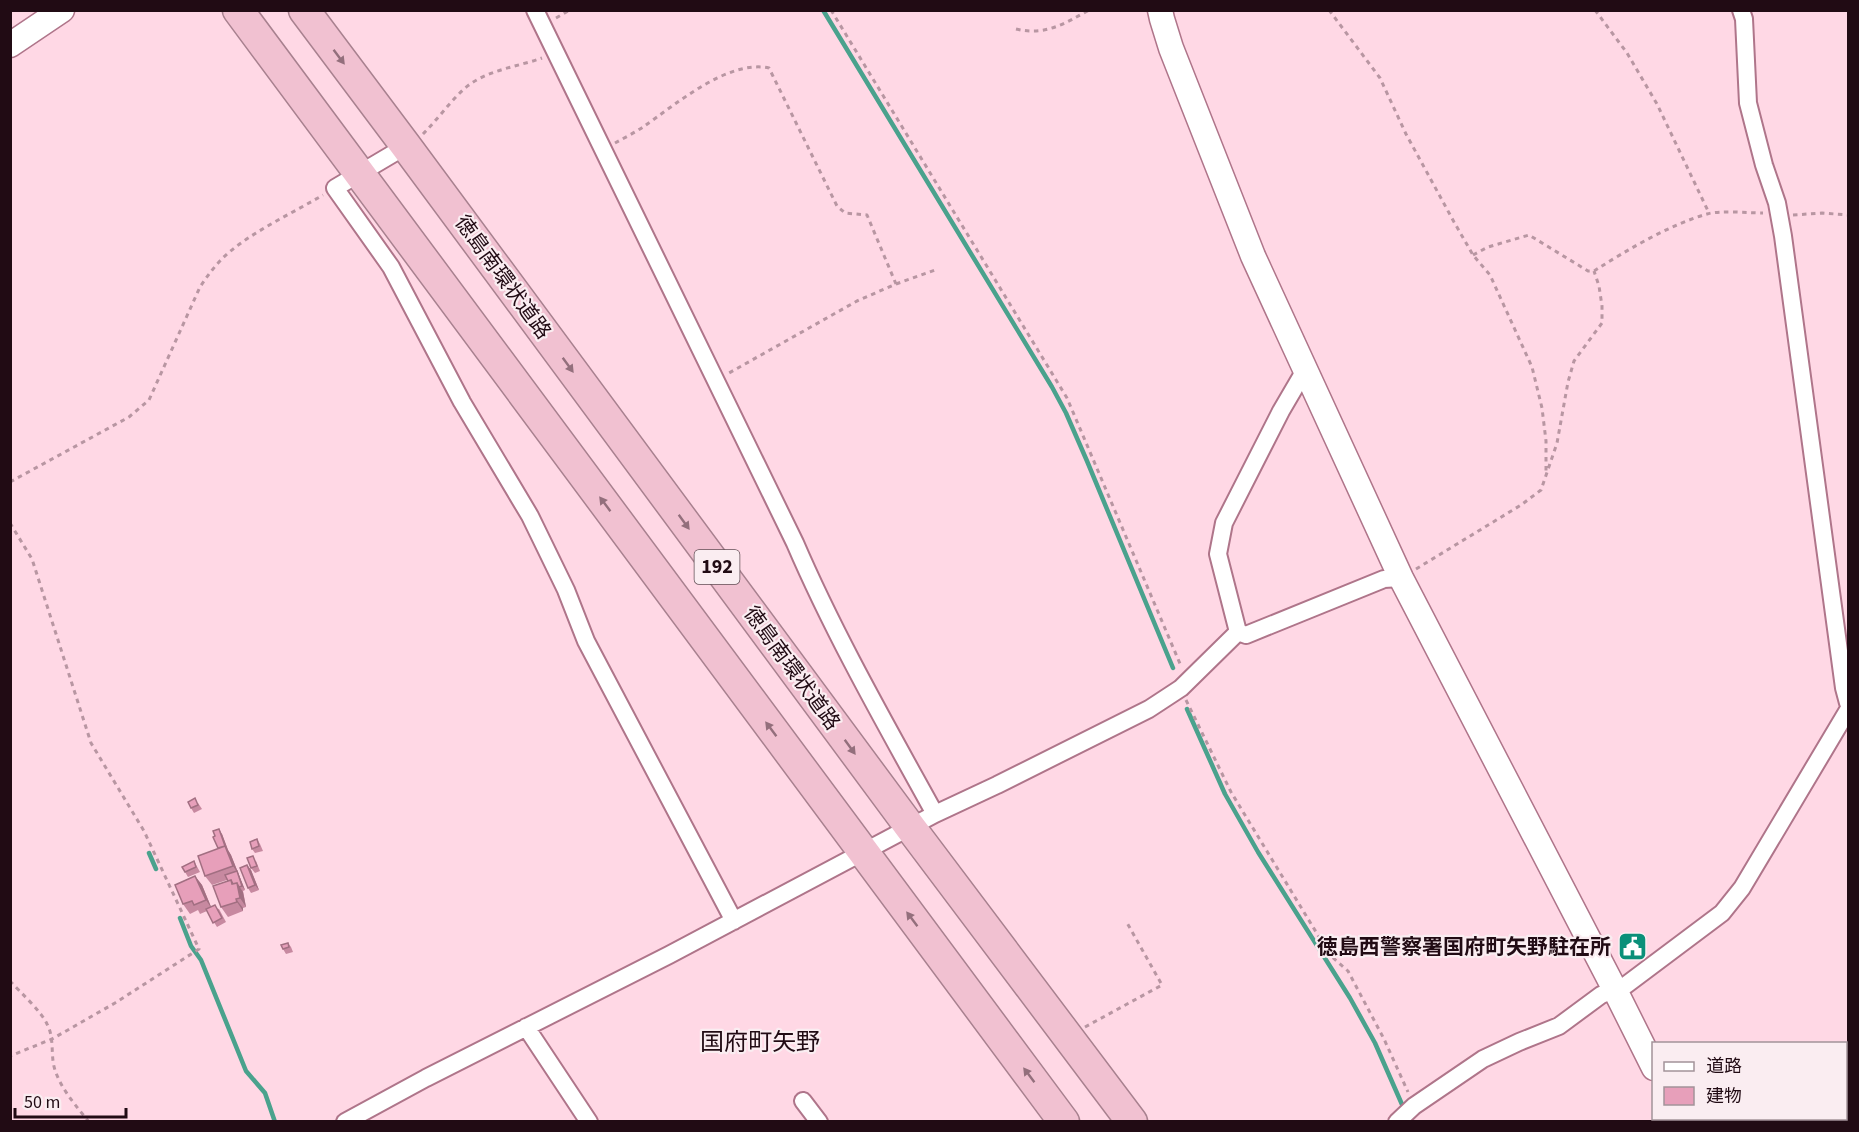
<svg xmlns="http://www.w3.org/2000/svg" width="1859" height="1132" font-family="'Source Sans 3','Noto Sans JP',sans-serif">
  <rect width="100%" height="100%" fill="#ffd8e5"/>
  <g fill="none" stroke-linecap="round" stroke-linejoin="round">
    <path stroke="#4aa28d" stroke-width="4.5" d="M823,10L1052,387L1066,413L1087,461L1173,668
      M1187,709L1225,794L1258,852L1350,998L1375,1043L1404,1109
      M149,853L156,869
      M180,918L191,946L201,960L246,1071L265,1093L275,1122"/>
    <defs>
      <path id="street" d="M535,10L795,543C835,636 886,725 935,814
        M1741,10L1744,19L1748,103L1764,165L1777,203L1783,236L1844,688L1848,703
        M406,146L335,188L391,267L462,402L530,516L566,590L586,641L734,921
        M1238,632L1246,635L1384,579L1401,578
        M526,1027L589,1122
        M803,1101L819,1122
        M345,1122L426,1078L669,955L935,814L997,785L1149,709L1181,688L1238,632L1218,554L1224,523L1281,411L1305,370
        M1397,1122L1414,1106L1483,1059L1519,1042L1559,1026L1601,995L1626,985L1722,913L1742,888L1848,710"/>
      <path id="secondary" d="M1160,10L1162,19L1171,48L1253,256L1401,578L1615,990L1654,1068
        M10,45L62,10
        M1679,1118L1680,1122"/>
      <path id="highway" d="M238,10L1064,1122
        M304,10L406,146L910,827L1132,1122"/>
    </defs>
    <use href="#street" stroke="#af758a" stroke-width="20"/>
    <use href="#secondary" stroke="#af758a" stroke-width="27"/>
    <use href="#highway" stroke="#a8818f" stroke-width="33"/>
    <path stroke="#b896a2" stroke-width="3" stroke-dasharray="4.5 4.5" stroke-linecap="butt" d="M831,10L1067,398L1181,666
      M1329,10L1380,78L1406,134L1454,222L1473,255L1490,275L1532,367L1542,408L1546,441V475
      M1595,10L1627,53L1657,104L1709,213
      M556,18L570,10
      M1016,29C1045,36 1064,24 1089,10
      M423,134C437,120 449,103 464,89C485,70 517,67 542,58
      M615,143C624,138 634,133 643,127C675,105 728,59 769,68L837,206L845,213L867,215L896,284L857,301L729,373
      M1793,215L1822,213L1848,215
      M1473,255L1488,247L1529,235L1588,271H1594C1627,250 1669,225 1707,214C1720,210 1748,213 1763,213
      M896,284L935,270
      M10,482L129,417L149,400L200,287C208,275 216,264 227,254C255,230 291,214 323,195
      M10,523L32,559L91,743L144,831L199,949L115,1003L52,1039L10,1056
      M1416,569L1521,505L1541,490L1557,443L1568,382L1574,361L1602,323V306L1599,286L1594,271
      M1186,700L1231,792L1330,955L1348,971L1384,1039L1408,1092
      M10,981C21,993 41,1011 47,1024C55,1039 50,1055 55,1070C61,1089 77,1107 89,1122
      M1085,1027L1162,985L1126,921"/>
    <use href="#street" stroke="#fff" stroke-width="16"/>
    <use href="#secondary" stroke="#fff" stroke-width="24"/>
    <use href="#highway" stroke="#f1c1d1" stroke-width="30"/>
  </g>
  <path fill="#c789a0" d="M198,803L202,809L194,813L191,808Z
    M222,834L228,850L231,855L245,890L243,891L246,907L243,908V911L228,917L221,907L228,881L227,880L212,885L205,876L218,849Z
    M257,839L260,844L263,851L255,853L252,849Z
    M194,861L200,872L188,877L185,872Z
    M256,861L260,871L255,873L251,868Z
    M247,865L251,870L259,890L251,893L248,888Z
    M195,876L202,885L211,907L219,909L226,922L217,927L207,911L200,914L198,910L190,914L183,904Z
    M288,943L291,947L293,952L286,954L283,949Z"/>
  <path fill="#a26f82" d="M219,829L222,834L228,850L231,855L245,890L242,886L237,872L233,866Z
    M247,865L251,870L259,890L255,885Z
    M195,876L202,885L212,909L206,900Z
    M237,883L243,892L246,907L240,898Z
    M236,899L243,908V911L237,902Z"/>
  <path fill="#e79fba" stroke="#a26f82" stroke-width="1.5" d="M195,798L198,805L191,808L188,802Z
    M219,829L225,846L218,848L213,837L215,836L213,831Z
    M257,839L259,846L252,849L250,842Z
    M225,846L233,866L205,876L198,856Z
    M253,856L257,866L251,868L247,858Z
    M194,861L196,867L185,872L182,867Z
    M247,865L255,885L248,888L240,868Z
    M237,871L242,886L239,887L237,883L233,884L231,880L228,881L225,875Z
    M195,876L206,900L194,905L192,901L183,904L175,885Z
    M231,880L232,884L237,883L240,898L236,899L237,902L221,907L213,886Z
    M215,905L222,918L213,923L206,909Z
    M288,943L289,947L283,949L281,945Z"/>
  <defs><path id="oneway-solid" d="M-6-.8H1V-3.2L6.5 0L1 3.2V.8H-6Z" transform="scale(1.5)"/></defs>
  <g fill="#936f7c">
    <use href="#oneway-solid" transform="translate(339 57) rotate(53)"/>
    <use href="#oneway-solid" transform="translate(568 365) rotate(54)"/>
    <use href="#oneway-solid" transform="translate(605 504) rotate(-127)"/>
    <use href="#oneway-solid" transform="translate(684 522) rotate(54)"/>
    <use href="#oneway-solid" transform="translate(771 729) rotate(-127)"/>
    <use href="#oneway-solid" transform="translate(850 747) rotate(54)"/>
    <use href="#oneway-solid" transform="translate(912 919) rotate(-127)"/>
    <use href="#oneway-solid" transform="translate(1029 1075) rotate(-127)"/>
  </g>
  <defs>
    <symbol id="civic-square" viewBox="-11 -11 22 22"><rect x="-9" y="-9" width="18" height="18" rx="4" fill="#0a9079" stroke="#faedf1"/><path d="M-.6-6.5H3V-4.5H.6V-3L4-1V1h2V6H-6V1h2V-1L-.6-3ZM-1.2 2.5V6h2.4V2.5Z" fill="#fff"/></symbol>
  </defs>
  <g fill-rule="evenodd">
    <use href="#civic-square" x="1616" y="930" width="33" height="33"/>
  </g>
  <g text-anchor="middle" dominant-baseline="central" stroke-width="4.5" stroke-linejoin="round" paint-order="stroke">
    <rect fill="#faedf1" stroke="#624f56" stroke-width="1.5" x="694.5" y="550" width="45" height="34" rx="4.5"/>
    <g font-size="20" font-weight="bold" fill="#210b14">
      <text x="717" y="567">192</text>
    </g>
    <g font-size="21" fill="#210b14" stroke="#faedf1">
      <text transform="translate(503 277) rotate(54)">徳島南環状道路</text>
      <text transform="translate(792 668) rotate(54)">徳島南環状道路</text>
    </g>
    <g font-size="21" font-weight="bold" fill="#210b14" stroke="#faedf1" text-anchor="end">
      <text x="1611" y="947">徳島西警察署国府町矢野駐在所</text>
    </g>
    <g font-size="24" fill="#210b14" stroke="#faedf1">
      <text x="760" y="1042">国府町矢野</text>
    </g>
  </g>
  <rect width="1859" height="1132" fill="none" stroke="#210b14" stroke-width="24"/>
  <rect x="1652" y="1042" width="195" height="78" fill="#faedf1" stroke="#a39399" stroke-width="1.5"/>
  <rect x="1664" y="1062" width="30" height="9" fill="#ffffff" stroke="#a39399" stroke-width="1.5"/>
  <text x="1706" y="1072" font-size="18" fill="#210b14">道路</text>
  <rect x="1664" y="1087" width="30" height="18" fill="#e79fba" stroke="#a39399" stroke-width="1.5"/>
  <text x="1706" y="1102" font-size="18" fill="#210b14">建物</text>
  <path d="M15 1108v9h111v-9" fill="none" stroke="#210b14" stroke-width="3"/>
  <text x="24" y="1108" font-size="18" fill="#210b14" stroke="#faedf1" stroke-width="4.5" paint-order="stroke">50 m</text>
</svg>
